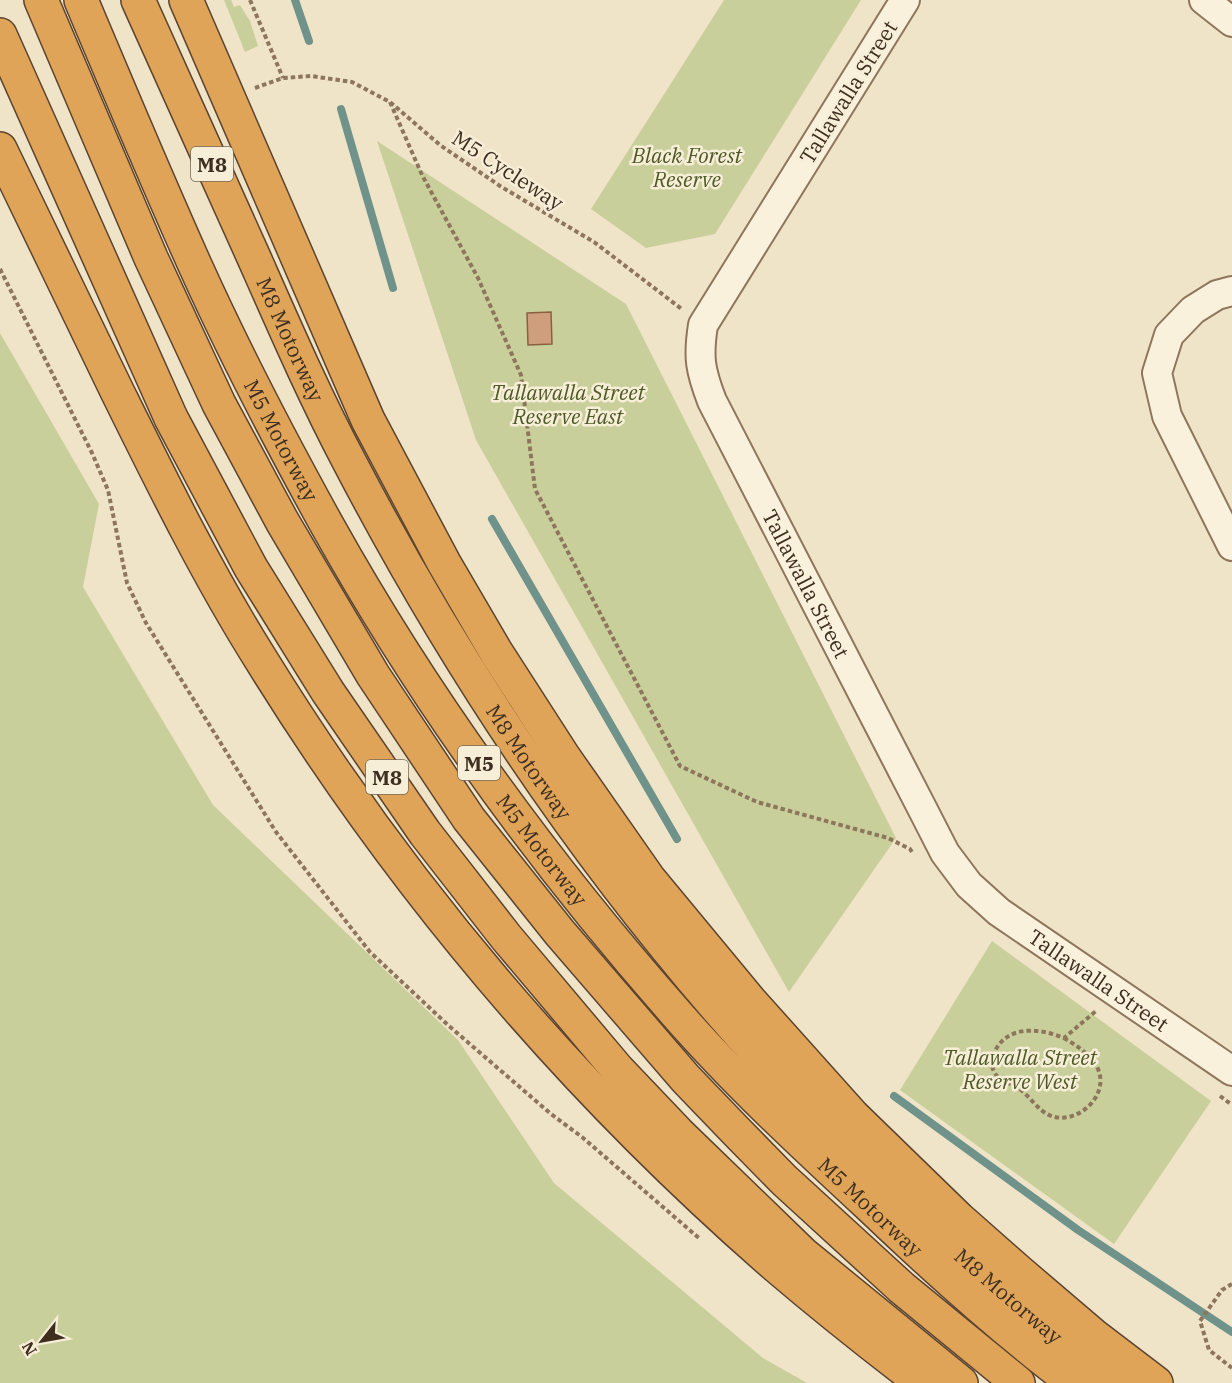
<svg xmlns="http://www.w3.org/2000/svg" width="1232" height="1383" font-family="'IBM Plex Serif',serif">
  <rect width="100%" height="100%" fill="#f0e4c8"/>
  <path fill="#c9cf9b" d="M224,0H231L234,7L240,5L250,21L258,46L245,52Z
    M724,0H861L715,234L646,248L591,209Z
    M377,141L626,304L896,838L789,992L476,440Z
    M0,333L99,504L83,587L213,805L458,1040L554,1183L763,1358L807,1383H0Z
    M992,941L1211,1101L1114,1244L900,1090Z"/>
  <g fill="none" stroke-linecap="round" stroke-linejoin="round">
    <path stroke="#6f938a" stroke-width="8" d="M295,0L309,41
      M341,109L393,288
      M492,519L677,839
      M894,1096L1078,1230L1232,1332"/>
  </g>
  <path fill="#cf9f7d" stroke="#8d5f41" stroke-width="1.5" d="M551,312L552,344L528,345L527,313Z"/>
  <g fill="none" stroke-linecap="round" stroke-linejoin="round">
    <defs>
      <g id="street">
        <path id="s1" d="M905,0L703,325C698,357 700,370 712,401L923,810L945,853L969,885L999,912L1232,1071"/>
        <path d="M1204,0L1232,22"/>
        <path d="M1232,291L1217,295L1193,310L1169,335L1157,373L1167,416L1232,546"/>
      </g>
      <g id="highway">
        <path d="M41,0L151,258L219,404L282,521L373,675L469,819L560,933L686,1079L736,1131L784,1180L902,1288L1018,1383"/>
        <path id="s2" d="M81,0C118,88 155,176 194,263C234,352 280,440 327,525C424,699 543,862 674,1011C735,1081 803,1144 871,1207C936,1269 1002,1329 1074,1383"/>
        <path id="s3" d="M138,0C177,87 216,173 255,260C285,328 315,397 350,463C509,768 716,1042 976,1268C1022,1308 1067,1347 1116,1383"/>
        <path d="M186,0L368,420L444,563L496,652L563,756L649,879L750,1001L853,1116L959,1219L1018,1271L1093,1335L1156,1383"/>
        <path d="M0,35L171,418L251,568L328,692L425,833L506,937L618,1070L678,1133L803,1254L961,1383"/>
        <path d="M0,149C38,229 78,309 116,389C161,480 206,572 260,658C400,885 574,1090 775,1265C823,1306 872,1345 922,1383"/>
      </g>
    </defs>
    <use href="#street" stroke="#8d765c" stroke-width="32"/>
    <use href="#highway" stroke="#5b4430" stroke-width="36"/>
    <path stroke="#8d765c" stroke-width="4" stroke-dasharray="4.5 3" stroke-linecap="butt" d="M250,0L283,78
      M255,88L283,78L311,76L352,82L390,102L440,145L500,186L594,242L683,310
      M390,102L422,175L478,278L521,375L535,489L680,766L757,802L888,838L910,849L912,852
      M0,269L92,453L108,490L127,583L146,623L276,832L370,952L449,1026L551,1114L582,1137L700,1239
      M1064,1038C1077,1046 1092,1055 1098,1069C1110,1097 1075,1127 1049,1115C1038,1110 1030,1097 1021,1090C1006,1079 998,1085 991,1064C998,1025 1035,1026 1064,1038L1096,1011
      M1220,1096L1232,1105
      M1232,1284L1222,1290L1200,1321L1209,1350L1232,1368"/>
    <use href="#street" stroke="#faf1dc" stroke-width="28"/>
    <use href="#highway" stroke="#e0a458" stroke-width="33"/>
  </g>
  <g text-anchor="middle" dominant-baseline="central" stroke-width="5" stroke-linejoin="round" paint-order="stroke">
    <g fill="#f7eed8" stroke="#756857" stroke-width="1.5">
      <rect x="191" y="147" width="42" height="34" rx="4.5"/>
      <rect x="458" y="746" width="42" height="34" rx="4.5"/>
      <rect x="366" y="760" width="42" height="34" rx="4.5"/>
    </g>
    <g font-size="20" font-weight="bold" fill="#3d2e20">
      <text x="212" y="164">M8</text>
      <text x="479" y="763">M5</text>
      <text x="387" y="777">M8</text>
    </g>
    <g font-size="21" fill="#3d2e20" stroke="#f7eed8">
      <text transform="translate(848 92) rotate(-58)">Tallawalla Street</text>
      <text transform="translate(508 170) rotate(33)">M5 Cycleway</text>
      <text stroke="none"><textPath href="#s3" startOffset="372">M8 Motorway</textPath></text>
      <text stroke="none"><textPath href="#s2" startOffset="484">M5 Motorway</textPath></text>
      <text stroke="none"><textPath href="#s1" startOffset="666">Tallawalla Street</textPath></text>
      <text stroke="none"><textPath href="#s3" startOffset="858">M8 Motorway</textPath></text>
      <text stroke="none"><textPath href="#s2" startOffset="970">M5 Motorway</textPath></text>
      <text stroke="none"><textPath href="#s1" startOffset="1170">Tallawalla Street</textPath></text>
      <text stroke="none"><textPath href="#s2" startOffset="1456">M5 Motorway</textPath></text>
      <text stroke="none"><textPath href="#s3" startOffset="1578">M8 Motorway</textPath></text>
    </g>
    <g font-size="21" font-style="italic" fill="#4d5a26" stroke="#f7eed8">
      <text x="687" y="155">Black Forest<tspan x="687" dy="24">Reserve</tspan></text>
      <text x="568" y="392">Tallawalla Street<tspan x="568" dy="24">Reserve East</tspan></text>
      <text x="1020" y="1057">Tallawalla Street<tspan x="1020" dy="24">Reserve West</tspan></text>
    </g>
  </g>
  <g transform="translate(42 1341) rotate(239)" stroke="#f7eed8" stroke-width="4.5" paint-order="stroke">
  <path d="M0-4.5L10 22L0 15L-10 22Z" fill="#3d2e20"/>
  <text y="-9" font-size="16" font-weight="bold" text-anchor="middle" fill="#3d2e20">N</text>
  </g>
</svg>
